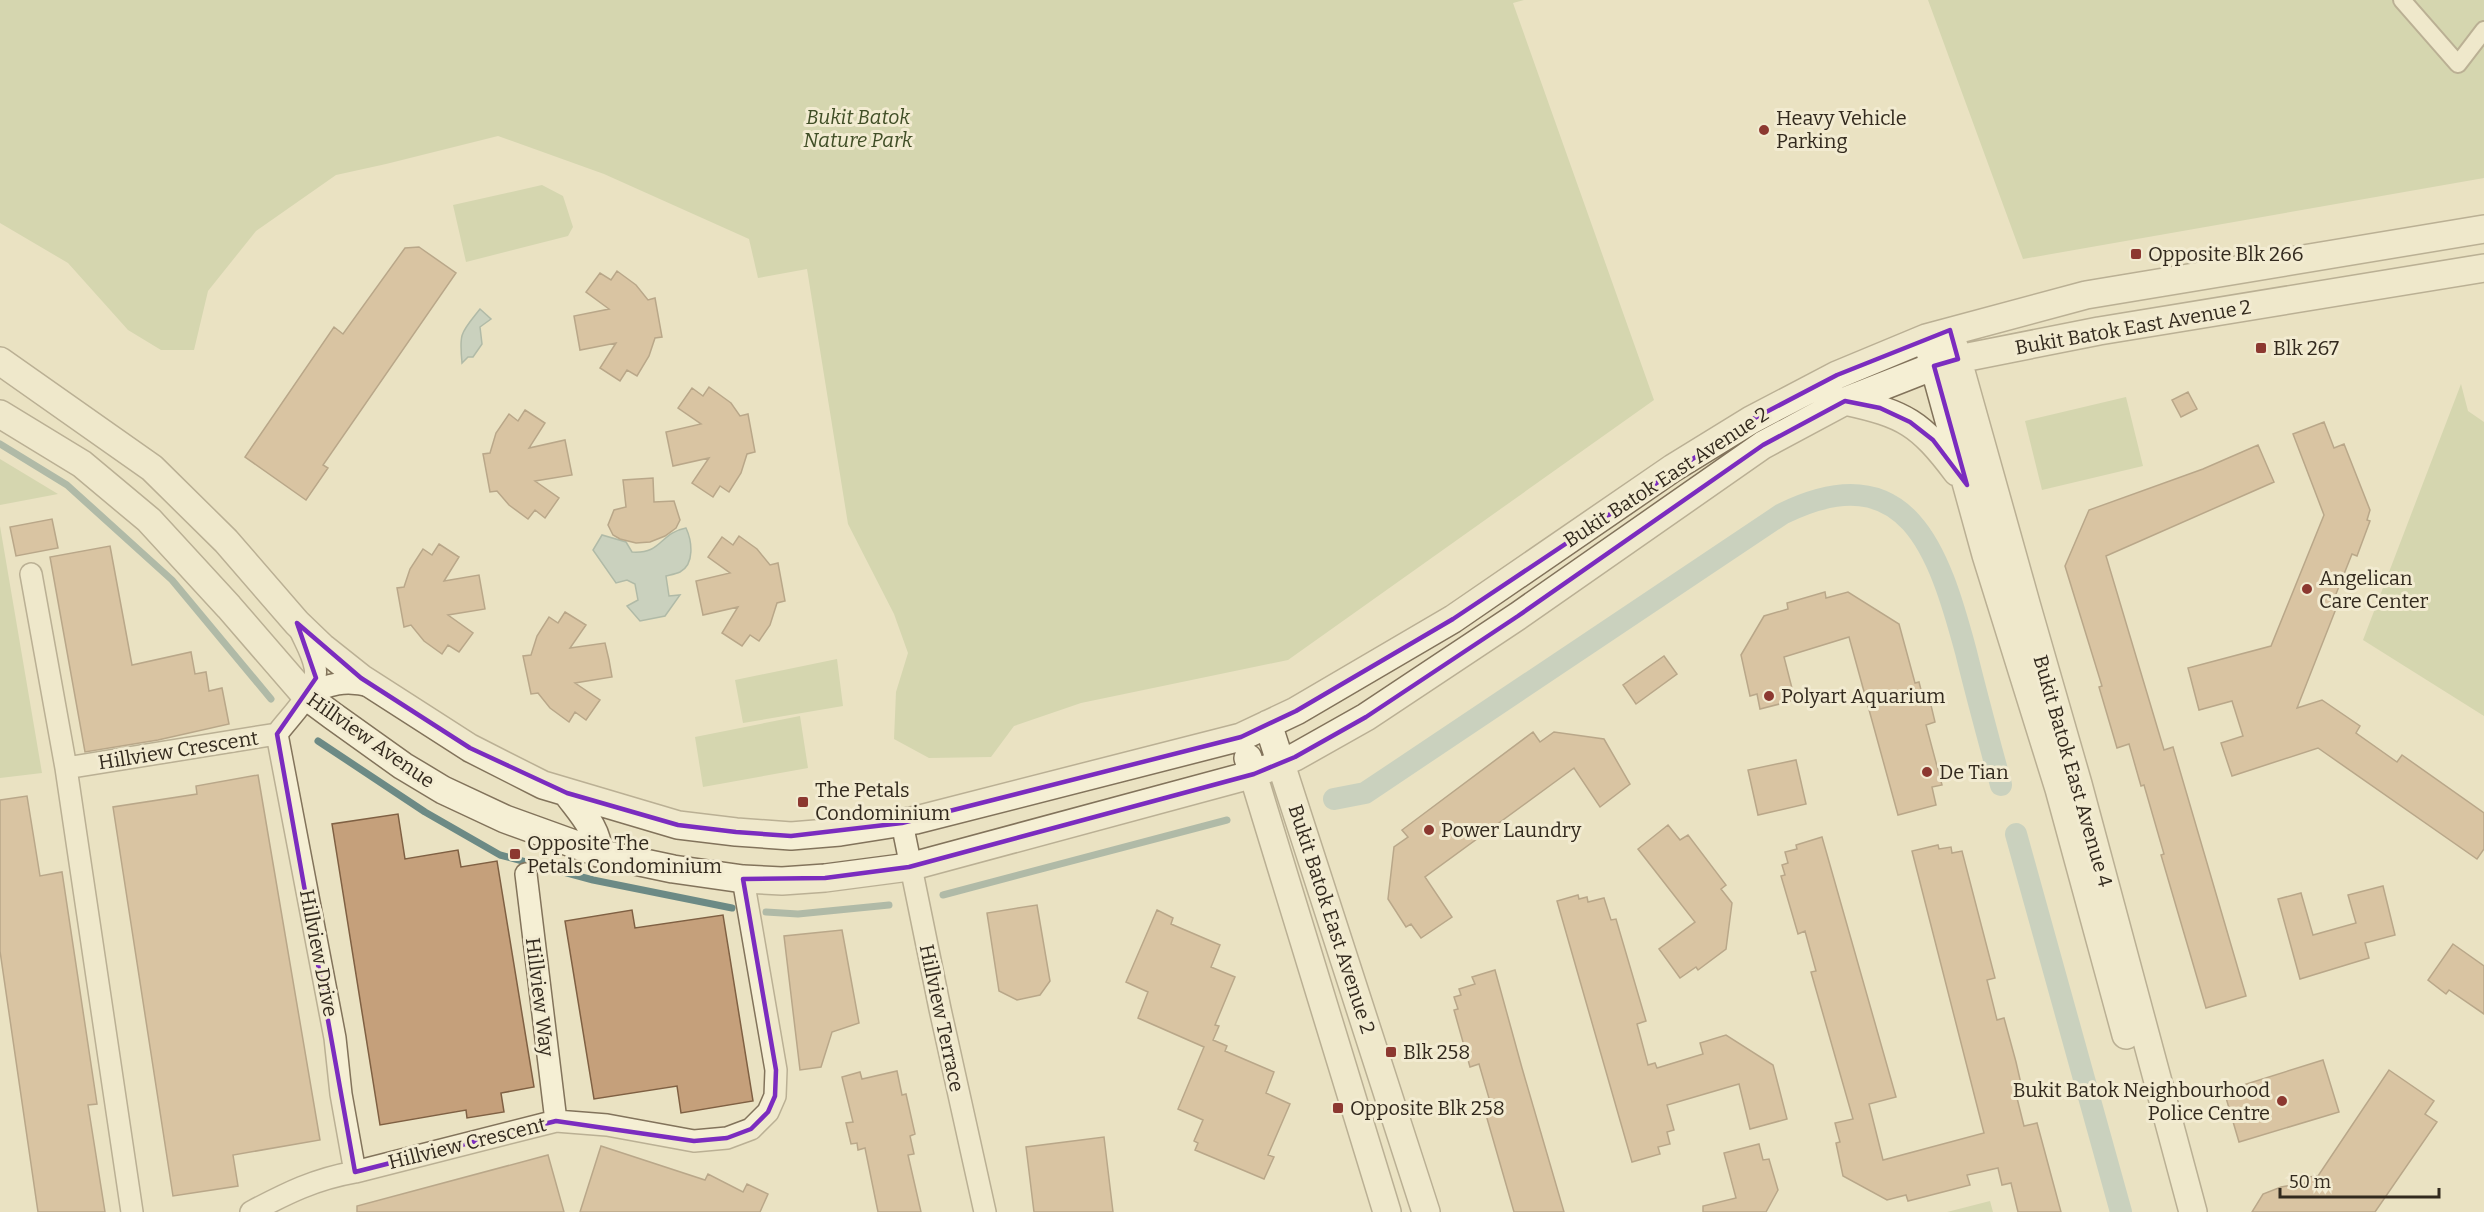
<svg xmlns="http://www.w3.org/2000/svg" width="2484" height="1212" font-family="Bitter,serif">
  <rect width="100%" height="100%" fill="#eae2c2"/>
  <path fill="#bdc797" d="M0,0H1524L1513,3L1654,400L1288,660L1081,703L1014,726L991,757L929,758L894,739L896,692L908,653L894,614L848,524L807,269L758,278L749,239L604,174L498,136L386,164L336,175L256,231L208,291L194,350H161L128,330L68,263L0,223Z
    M1928,0H2484V178L2023,259Z
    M542,185L563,196L573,227L568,236L466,262L453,205Z
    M2461,384L2468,411L2484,422V716L2363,640Z
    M2126,397L2143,466L2042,490L2025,421Z
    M0,459L58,494L0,505Z
    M0,526L42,773L0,778Z
    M837,659L843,706L743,723L735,680Z
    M800,716L808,768L703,787L695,737Z
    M1990,1201L1993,1212H1947Z"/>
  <path fill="#a4bdb8" stroke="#6c8a85" stroke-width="1.5" d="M480,309L491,319L480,327L482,344L473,357H468L462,363C459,332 461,333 480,309Z
    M686,528C692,541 695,564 680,572C676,574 670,575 666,576L669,596L680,595L665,616L640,621L627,606L638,600L635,584L627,580L616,583L593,550L602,535L626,542L632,552C663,554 659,533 686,528Z"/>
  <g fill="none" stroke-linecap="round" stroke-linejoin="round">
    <path stroke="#6c8a85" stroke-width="7" d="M0,444L67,485L172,580L271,699
      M318,741L425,812L500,855L593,880L732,908
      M943,895L1227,820
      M766,912L798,914L889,905"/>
    <path stroke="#a4bdb8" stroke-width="22" d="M1334,799L1365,793L1782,514C1908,452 1939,552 1966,652C1977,697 1989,741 2001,785
      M2016,834L2121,1212"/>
  </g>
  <path fill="#c5a07b" stroke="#7f6043" stroke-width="1.5" d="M419,247L456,273L323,465L328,468L306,500L245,457L334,327L343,334L405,248Z
    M617,271L636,285L648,300L655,298L662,337L655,338L649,356L637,376L627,370L620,381L600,368L616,343L580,350L574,316L609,309L586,292L600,273L611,280Z
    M709,387L731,403L740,416L748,414L755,452L747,454L741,473L729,492L720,486L713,497L692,483L709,458L673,466L666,432L701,424L678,408L692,388L703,396Z
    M2188,392L2197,409L2181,417L2172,400Z
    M525,410L545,423L529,448L565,440L572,475L535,481L559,498L545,518L535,510L528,519L509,505L497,491L490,492L483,454L490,453L496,433L509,414L518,421Z
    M2324,422L2334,448L2344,444L2370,510L2367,520L2370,521L2357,556L2352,554L2336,594L2341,596L2297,708L2322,700L2360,726L2356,733L2397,762L2402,755L2484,813V849L2477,859L2318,748L2232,776L2221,743L2243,736L2232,701L2199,710L2188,668L2271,646L2324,515L2293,434Z
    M2258,445L2274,482L2106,556L2164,750L2173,747L2246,996L2206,1008L2161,855L2164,854L2144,785L2141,786L2129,744L2117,748L2099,687L2102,686L2065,566L2089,510L2203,469Z
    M653,478L654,502L674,501L680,520L676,528L665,536L650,542L636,543L620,539L613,535L608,525L614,510L626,507L623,480Z
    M52,519L58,548L16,556L10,527Z
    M739,536L757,549L770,565L778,563L785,601L777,603L770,625L759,641L750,635L742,646L722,633L738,607L703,615L696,581L730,573L708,557L722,537L733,545Z
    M439,544L459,557L444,581L479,575L485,609L448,615L473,633L459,652L448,645L442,654L424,641L411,625L404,627L397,588L404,587L410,569L423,549L432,555Z
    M110,546L132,665L191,652L195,674L206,672L209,691L222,688L229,724L158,740L85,752L50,557Z
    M1825,592L1826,598L1848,592L1899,624L1915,683L1919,682L1924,702L1930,701L1935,722L1926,725L1942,785L1932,787L1936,805L1898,815L1849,637L1784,657L1795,700L1760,709L1757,694L1750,696L1741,655L1764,616L1788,609L1787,603Z
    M565,612L586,625L570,648L605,643L609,660L612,677L575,683L600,700L586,720L575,712L569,722L550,708L538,693L531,694L523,656L531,655L537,636L549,617L558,623Z
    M1664,656L1677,674L1636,704L1623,685Z
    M1533,732L1540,742L1554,732L1604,739L1630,784L1600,807L1574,768L1425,877L1452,917L1421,938L1411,924L1406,927L1388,899L1394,847L1408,837L1402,830Z
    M1796,760L1806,804L1758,815L1748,770Z
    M258,775L320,1140L233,1155L238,1186L173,1196L113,807L197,794L196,786Z
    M27,796L40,876L62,872L97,1104L88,1105L105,1212H38L0,951V800Z
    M398,814L405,859L458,850L461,867L497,861L534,1087L501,1093L504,1112L467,1118L466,1110L380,1125L332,824Z
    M1668,825L1680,840L1688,835L1726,885L1721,889L1732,903L1726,949L1698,970L1696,967L1680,978L1659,949L1695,922L1638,849Z
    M1822,837L1896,1097L1869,1104L1883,1160L1984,1133L1912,851L1938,845L1939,849L1951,847L1952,853L1962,851L1995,978L1987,980L1997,1020L2004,1018L2016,1062L2022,1088L2015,1090L2024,1126L2037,1123L2061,1212H2018L2011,1183L2002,1185L1998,1168L1967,1175L1970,1185L1908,1201L1906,1195L1887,1200L1843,1176L1836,1143L1840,1142L1835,1123L1853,1119L1811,972L1816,971L1805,931L1798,934L1781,876L1785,875L1782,865L1788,863L1785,852L1797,849L1796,845Z
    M2383,886L2395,935L2365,943L2369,958L2300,979L2278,899L2301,893L2313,935L2356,923L2348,895Z
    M1578,895L1579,899L1587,897L1588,902L1604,898L1611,920L1616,919L1646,1021L1637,1024L1648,1065L1655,1063L1657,1068L1703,1054L1700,1043L1726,1035L1773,1065L1787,1119L1750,1129L1739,1084L1667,1105L1674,1130L1667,1132L1670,1144L1658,1147L1660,1154L1632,1162L1557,901Z
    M1037,905L1050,981L1040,995L1017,1000L999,991L987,913Z
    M632,910L635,928L723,915L753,1101L681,1113L677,1086L594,1099L565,921Z
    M1157,910L1173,918L1171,924L1220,945L1211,967L1235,977L1215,1025L1219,1026L1213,1040L1227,1046L1225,1051L1274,1072L1266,1093L1290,1104L1268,1155L1274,1157L1264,1179L1195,1150L1198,1143L1194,1141L1203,1120L1178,1109L1204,1047L1138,1018L1148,992L1126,982Z
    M842,930L859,1023L832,1032L821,1067L800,1070L784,936Z
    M2453,944L2484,966V1014L2449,990L2446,994L2428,980Z
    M1495,970L1522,1068L1564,1212H1514L1484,1108L1491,1105L1479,1064L1470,1067L1454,1010L1458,1009L1454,997L1461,995L1459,989L1475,984L1472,977Z
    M2323,1060L2339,1112L2239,1142L2224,1091Z
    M2389,1070L2434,1101L2425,1114L2437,1122L2375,1212H2252L2263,1194L2281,1187L2293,1185L2302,1189L2308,1177L2318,1176Z
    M897,1071L902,1095L906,1094L915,1134L910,1136L914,1154L908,1155L921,1212H878L865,1148L858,1150L857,1143L851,1144L846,1123L853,1122L842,1077L860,1072L862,1079Z
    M1104,1137L1113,1212H1034L1026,1147Z
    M1759,1144L1763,1160L1769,1159L1778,1190L1766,1212H1703V1206L1736,1198L1724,1153Z
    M601,1146L705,1180L708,1174L743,1192L747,1184L768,1194L760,1212H580Z
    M548,1155L564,1212H357V1206Z"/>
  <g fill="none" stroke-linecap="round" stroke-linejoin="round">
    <defs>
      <path id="pedestrian" d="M2402,0L2458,64L2484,30"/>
      <path id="minor" d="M31,574L66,768L132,1212
        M306,696C329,683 346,680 371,686
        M277,734L335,1038L341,1094L355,1172
        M66,768L277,734C290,716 320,689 315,667C313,655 306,643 301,632
        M902,823L940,1009L985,1212
        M526,874L556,1121
        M251,1212C287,1193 315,1179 355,1172L556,1121L607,1125L694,1141L727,1138L751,1129L768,1112L775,1096L776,1070L743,879"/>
      <path id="tertiary" d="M1953,343L2027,607L2078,784L2193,1212
        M1929,348L1986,555L2059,789L2126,1035
        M0,361L152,468L226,541L297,623L322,647L361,678L470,748L543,785L678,825L736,832L791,836L840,832L916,820L1241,737L1296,711L1453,619L1673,468L1751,420L1837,375L1926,338L2086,295L2484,229
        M1845,401C1905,414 1920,423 1957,472
        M0,414L82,464L149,520L229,607L306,696L333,716L403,766L443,790L505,819L602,854L673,869L743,879L782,881L825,878L909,867L1254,774L1295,757L1366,717L1518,616L1763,445L1845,401L1934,366L1958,359L2099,331L2484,268
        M1268,724L1426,1212
        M1248,758L1387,1212
        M567,793C580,811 599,830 598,853"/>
    </defs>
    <use href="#pedestrian" stroke="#82735b" stroke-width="20"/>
    <use href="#minor" stroke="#82735b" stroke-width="24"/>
    <use href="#tertiary" stroke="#82735b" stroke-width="30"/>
    <use href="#pedestrian" stroke="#f5efd4" stroke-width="16"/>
    <use href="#minor" stroke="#f5efd4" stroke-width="21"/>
    <use href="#tertiary" stroke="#f5efd4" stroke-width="27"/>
  </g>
  <path d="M0 0H2484V1212H0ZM1950,330L1958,359L1934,366L1967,485L1933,440L1910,422L1880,408L1845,401L1763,445L1518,616L1366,717L1295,757L1254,774L909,867L825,878L743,879L776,1070L775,1096L768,1112L751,1129L727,1138L694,1141L556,1121L355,1172L277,734L316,678L297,623L361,678L470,748L567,793L678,825L736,832L791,836L902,823L1241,737L1296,711L1453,619L1751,420L1837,375Z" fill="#eae2c2" fill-opacity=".55" fill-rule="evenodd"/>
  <path fill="none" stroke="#7b2cbf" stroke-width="4.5" stroke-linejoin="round" d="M1950,330L1958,359L1934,366L1967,485L1933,440L1910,422L1880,408L1845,401L1763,445L1518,616L1366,717L1295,757L1254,774L909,867L825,878L743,879L776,1070L775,1096L768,1112L751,1129L727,1138L694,1141L556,1121L355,1172L277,734L316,678L297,623L361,678L470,748L567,793L678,825L736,832L791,836L902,823L1241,737L1296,711L1453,619L1751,420L1837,375Z"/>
  <g fill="#8c3830" stroke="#f2ebd1" stroke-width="2">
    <circle cx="1764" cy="130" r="6"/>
    <rect x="2130" y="248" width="12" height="12" rx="3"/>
    <rect x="2255" y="342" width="12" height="12" rx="3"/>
    <circle cx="2307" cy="589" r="6"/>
    <circle cx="1769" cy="696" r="6"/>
    <circle cx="1927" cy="772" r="6"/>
    <rect x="797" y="796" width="12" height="12" rx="3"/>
    <circle cx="1429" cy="830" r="6"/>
    <rect x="509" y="848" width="12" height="12" rx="3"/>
    <rect x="1385" y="1046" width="12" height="12" rx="3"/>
    <circle cx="2282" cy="1101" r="6"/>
    <rect x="1332" y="1102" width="12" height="12" rx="3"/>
  </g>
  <g text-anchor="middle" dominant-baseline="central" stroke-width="6" stroke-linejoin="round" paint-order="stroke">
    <g font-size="20" font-style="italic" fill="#404e26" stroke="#f2ebd1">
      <text x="858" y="117">Bukit Batok<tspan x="858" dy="23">Nature Park</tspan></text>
    </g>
    <g font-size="20" fill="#332a1e" stroke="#f2ebd1" text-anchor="start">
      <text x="1776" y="118">Heavy Vehicle<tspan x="1776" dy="23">Parking</tspan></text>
      <text x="2148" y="254">Opposite Blk 266</text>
      <text x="2273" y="348">Blk 267</text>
      <text x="2319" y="578">Angelican<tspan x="2319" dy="23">Care Center</tspan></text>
      <text x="1781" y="696">Polyart Aquarium</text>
      <text x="1939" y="772">De Tian</text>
      <text x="815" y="790">The Petals<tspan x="815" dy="23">Condominium</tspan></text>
      <text x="1441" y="830">Power Laundry</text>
      <text x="527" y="843">Opposite The<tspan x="527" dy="23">Petals Condominium</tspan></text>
      <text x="1403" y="1052">Blk 258</text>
      <text x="2270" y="1090" text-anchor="end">Bukit Batok Neighbourhood<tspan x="2270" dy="23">Police Centre</tspan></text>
      <text x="1350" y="1108">Opposite Blk 258</text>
    </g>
    <g font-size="20" fill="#332a1e" stroke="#f2ebd1">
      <text transform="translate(2133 327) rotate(-10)">Bukit Batok East Avenue 2</text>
      <text transform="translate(1666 477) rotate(-33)">Bukit Batok East Avenue 2</text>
      <text transform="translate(371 740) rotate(35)">Hillview Avenue</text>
      <text transform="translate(178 750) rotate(-9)">Hillview Crescent</text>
      <text transform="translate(2073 771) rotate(74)">Bukit Batok East Avenue 4</text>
      <text transform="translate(1332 919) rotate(72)">Bukit Batok East Avenue 2</text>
      <text transform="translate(319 953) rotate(79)">Hillview Drive</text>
      <text transform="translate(540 997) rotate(83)">Hillview Way</text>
      <text transform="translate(942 1018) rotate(78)">Hillview Terrace</text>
      <text transform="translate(467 1143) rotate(-14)">Hillview Crescent</text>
    </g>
  </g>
  <path d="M2280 1188v9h159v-9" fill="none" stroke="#332a1e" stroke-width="3"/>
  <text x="2289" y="1188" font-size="18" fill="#332a1e" stroke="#f2ebd1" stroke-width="4.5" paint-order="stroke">50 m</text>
</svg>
